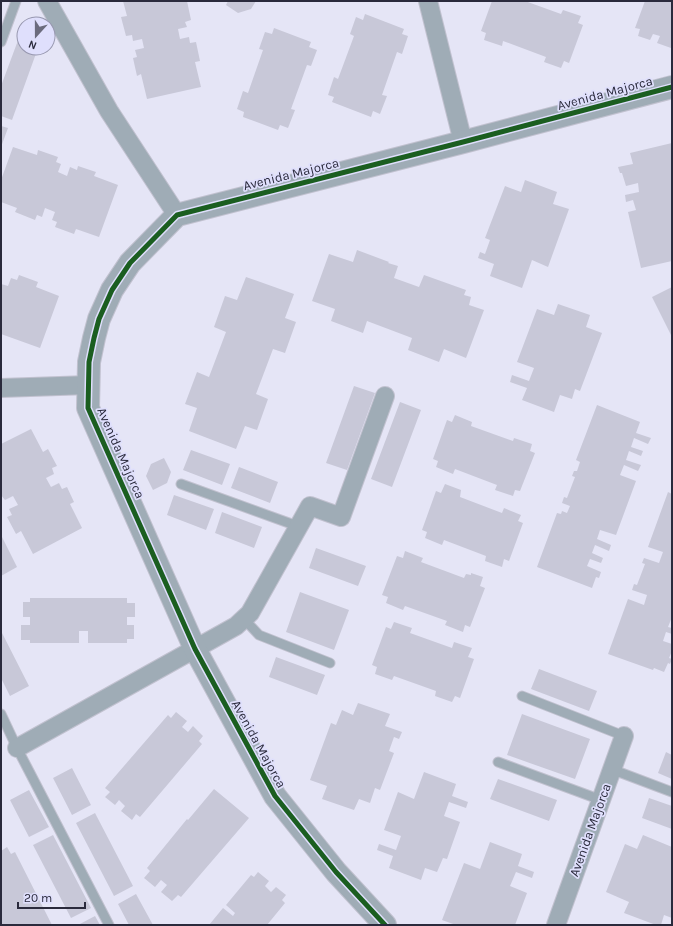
<svg xmlns="http://www.w3.org/2000/svg" width="673" height="926" font-family="Karla,sans-serif">
  <rect width="100%" height="100%" fill="#e5e5f6"/>
  <path fill="#c8c8d8" d="M123,1H187L191,20L185,22L187,27L178,29L180,39L189,37L190,43L196,42L200,61L195,62L201,87L147,99L141,74L137,76L133,58L137,57L135,50L144,48L142,39L133,41L132,35L126,36L121,17L127,16Z
    M228,1H256L251,9L238,13L226,5Z
    M492,1H525L561,14L563,10L581,16L578,23L583,25L569,63L564,61L561,68L544,62L546,57L503,41L502,46L484,40L486,33L481,31Z
    M645,1H672V44L671,48L657,43L660,36L653,34L650,40L638,36L640,29L635,28Z
    M365,14L404,29L402,34L408,36L402,54L397,52L382,95L387,96L380,114L373,111L371,117L332,102L334,97L328,95L334,77L338,79L354,36L350,34L356,17L363,20Z
    M274,28L311,42L309,47L317,50L311,66L307,65L291,109L295,110L288,128L280,125L278,130L243,117L244,112L237,109L243,91L248,93L263,50L259,49L265,32L272,34Z
    M20,35L24,36V48H38L12,120L1,116V86Z
    M1,126L8,128L1,147Z
    M672,143V261L641,268L628,212L636,210L633,200L626,202L625,195L639,192L638,183L626,186L622,173H620L618,167L633,164L630,153Z
    M13,147L37,155L38,150L58,157L56,162L61,164L58,172L67,176L70,167L77,170L78,166L96,172L94,176L118,185L99,237L76,229L74,234L55,227L57,222L52,220L55,212L45,208L42,217L37,215L35,220L15,212L17,208L1,202V180Z
    M525,180L557,192L553,204L569,209L548,267L532,260L522,288L490,276L494,264L478,258L480,252L485,254L490,240L485,238L505,186L521,192Z
    M357,250L389,262L388,263L398,266L394,278L419,287L424,275L466,290L464,295L471,297L469,305L484,310L466,358L444,349L439,362L408,350L412,338L367,321L363,333L331,321L335,309L312,301L329,254L353,262Z
    M19,275L38,282L36,287L59,296L40,348L1,334V284L8,286L11,278L17,280Z
    M246,277L294,294L285,318L296,322L285,353L273,349L256,394L268,399L257,430L245,426L236,449L189,431L197,408L185,404L197,372L209,377L226,332L214,327L225,296L237,300Z
    M672,287V337L652,297Z
    M558,304L590,315L586,327L602,333L580,391L575,389L572,399L560,395L554,412L522,400L527,388L510,382L512,375L529,381L534,368L517,362L537,309L554,315Z
    M354,386L375,393L347,470L326,463Z
    M400,402L421,410L392,487L371,479Z
    M597,405L640,422L636,433L651,438L648,444L634,438L631,447L643,451L641,456L629,451L626,460L641,465L638,471L624,465L620,475L636,481L616,535L600,530L597,539L611,545L609,551L595,545L592,553L603,558L601,563L590,559L587,566L601,572L599,578L596,577L592,588L537,567L557,513L561,514L562,511L567,513L570,506L562,503L564,497L567,498L575,477L572,476L574,471H577L580,462L576,460Z
    M455,415L472,422L471,426L513,441L514,438L532,444L530,451L535,453L520,491L515,490L513,496L495,490L497,485L455,469L453,474L436,467L438,461L433,459L447,420L452,422Z
    M31,429L43,452L48,449L57,466L52,468L54,474L46,478L51,487L59,483L62,489L67,487L74,502L70,504L82,528L33,554L21,531L16,534L7,517L12,515L9,509L18,505L13,496L5,500L1,495V444Z
    M191,450L230,464L222,485L183,470Z
    M164,458L171,472L167,483L153,490L146,476L151,464Z
    M239,467L278,482L270,503L231,488Z
    M445,484L461,490L460,497L502,513L504,508L521,515L518,521L523,523L509,561L504,559L502,567L485,561L486,556L444,540L442,545L425,538L427,532L422,530L436,491L441,493Z
    M668,492L672,494V617L668,627L672,628V634L666,632L663,641L672,644V651L669,658L672,659L670,664L668,663L664,672L654,668L653,670L608,654L628,599L644,605L647,595L632,590L634,584L637,585L645,564L642,563L644,558L659,563L663,552L648,547Z
    M174,495L214,509L206,530L167,515Z
    M222,512L262,527L254,548L215,533Z
    M1,535L17,567L1,576Z
    M316,548L366,566L358,586L309,568Z
    M405,551L423,558L421,562L464,578L466,574L471,575V573L483,577L480,586L485,588L470,627L465,625L463,632L445,625L447,621L405,606L403,610L386,603L388,597L382,595L397,556L403,558Z
    M300,592L349,610L334,650L286,632Z
    M30,598H127V603H135V617H127V625H134V639H127V643H88V631H79V643H30V640H21V625H30V617H23V602H30Z
    M394,622L412,628L410,633L452,648L454,642L472,648L468,657L474,659L460,698L455,696L452,702L435,696L436,691L394,676L392,680L375,674L377,667L372,665L386,627L391,629Z
    M1,631L29,686L10,696L1,678Z
    M276,657L325,675L317,695L269,677Z
    M539,669L597,691L589,711L531,689Z
    M358,703L390,714L385,726L402,732L399,739L394,737L389,751L394,753L380,790L375,788L370,803L359,799L354,810L322,799L327,786L310,780L331,723L336,725L342,710L353,715Z
    M176,712L187,721L182,727L188,732L193,726L203,736L199,741L202,744L140,817L136,814L132,820L121,811L125,806L119,800L115,805L105,797L110,792L105,788L168,715L171,718Z
    M522,714L590,739L575,779L507,755Z
    M666,752L672,755V779L658,773Z
    M72,768L91,805L72,815L53,778Z
    M424,772L456,784L452,796L468,802L466,808L449,802L444,816L460,822L447,859L443,858L437,872L425,868L421,880L389,868L393,856L377,850L379,844L396,850L401,836L384,830L398,792L414,799Z
    M498,779L557,800L549,821L490,799Z
    M214,789L249,818L181,897L178,895L172,901L161,892L167,885L161,880L155,887L144,878L150,871L147,868L187,819L188,820Z
    M29,790L49,827L29,837L10,800Z
    M649,798L672,806V829L642,818Z
    M95,813L133,886L114,896L76,823Z
    M53,835L91,908L71,918L33,845Z
    M643,835L672,847V918L664,915L661,925H656L624,913L629,902L606,892L625,844L637,849Z
    M490,842L522,854L518,866L534,872L532,878L516,872L510,886L527,893L515,925H456L442,920L464,863L480,869Z
    M7,847L11,854L15,852L52,925H2L1,923V851Z
    M258,872L269,881L265,886L271,892L276,887L286,895L282,900L285,903L267,925H209L223,908L233,916L235,913L226,905L251,875L254,877Z
    M136,894L153,925H129L118,904Z
    M95,916L100,925H78Z"/>
  <g fill="none" stroke-linecap="round" stroke-linejoin="round">
    <defs>
      <path id="service" d="M1,42L16,1
        M181,484L300,527
        M244,619L259,635L330,663
        M522,696L624,736
        M1,714L17,748L109,925
        M498,762L601,800
        M611,769L672,792"/>
      <path id="minor" d="M47,1L109,111L177,215
        M428,1L463,142
        M1,388L89,385
        M17,748L236,626L250,613L310,506L341,517L385,396
        M556,925L624,736"/>
      <path id="tertiary" d="M385,925L336,872L275,796L195,649L88,408L89,362L94,338L99,319L112,290L130,263L177,215L463,142L672,87"/>
    </defs>
    <use href="#service" stroke="#c1c1cf" stroke-width="11"/>
    <use href="#minor" stroke="#c1c1cf" stroke-width="20"/>
    <use href="#tertiary" stroke="#c1c1cf" stroke-width="24"/>
    <use href="#service" stroke="#9facb6" stroke-width="9"/>
    <use href="#minor" stroke="#9facb6" stroke-width="18"/>
    <use href="#tertiary" stroke="#9facb6" stroke-width="22"/>
    <defs>
      <path id="cycleway" d="M385,925L336,872L275,796L195,649L88,408L89,362L94,338L99,319L112,290L130,263L177,215L463,142L672,87"/>
    </defs>
    <use href="#cycleway" stroke="#dfdffc" stroke-width="8"/>
    <use href="#cycleway" stroke="#1b5e20" stroke-width="5"/>
  </g>
  <g text-anchor="middle" dominant-baseline="central" stroke-width="3.5" stroke-linejoin="round" paint-order="stroke">
    <g font-size="13" fill="#2a2a3c" stroke="#dfdffc">
      <text transform="translate(605 93) rotate(-15)">Avenida Majorca</text>
      <text transform="translate(291 174) rotate(-14)">Avenida Majorca</text>
      <text transform="translate(121 453) rotate(66)">Avenida Majorca</text>
      <text transform="translate(259 744) rotate(61)">Avenida Majorca</text>
      <text transform="translate(590 830) rotate(-70)">Avenida Majorca</text>
    </g>
  </g>
  <rect width="673" height="926" fill="none" stroke="#2a2a3c" stroke-width="4"/>
  <g transform="translate(36 36) rotate(201)"><circle r="19" fill="#dfdffc" stroke="#9797af"/>
  <path d="M0-3L7 15L0 10L-7 15Z" fill="#6b6b7d"/>
  <text y="-6" font-size="11" font-weight="bold" text-anchor="middle" fill="#2a2a3c">N</text>
  </g>
  <path d="M18 902v6h67v-6" fill="none" stroke="#2a2a3c" stroke-width="2"/>
  <text x="24" y="902" font-size="12" fill="#2a2a3c" stroke="#dfdffc" stroke-width="3" paint-order="stroke">20 m</text>
</svg>
